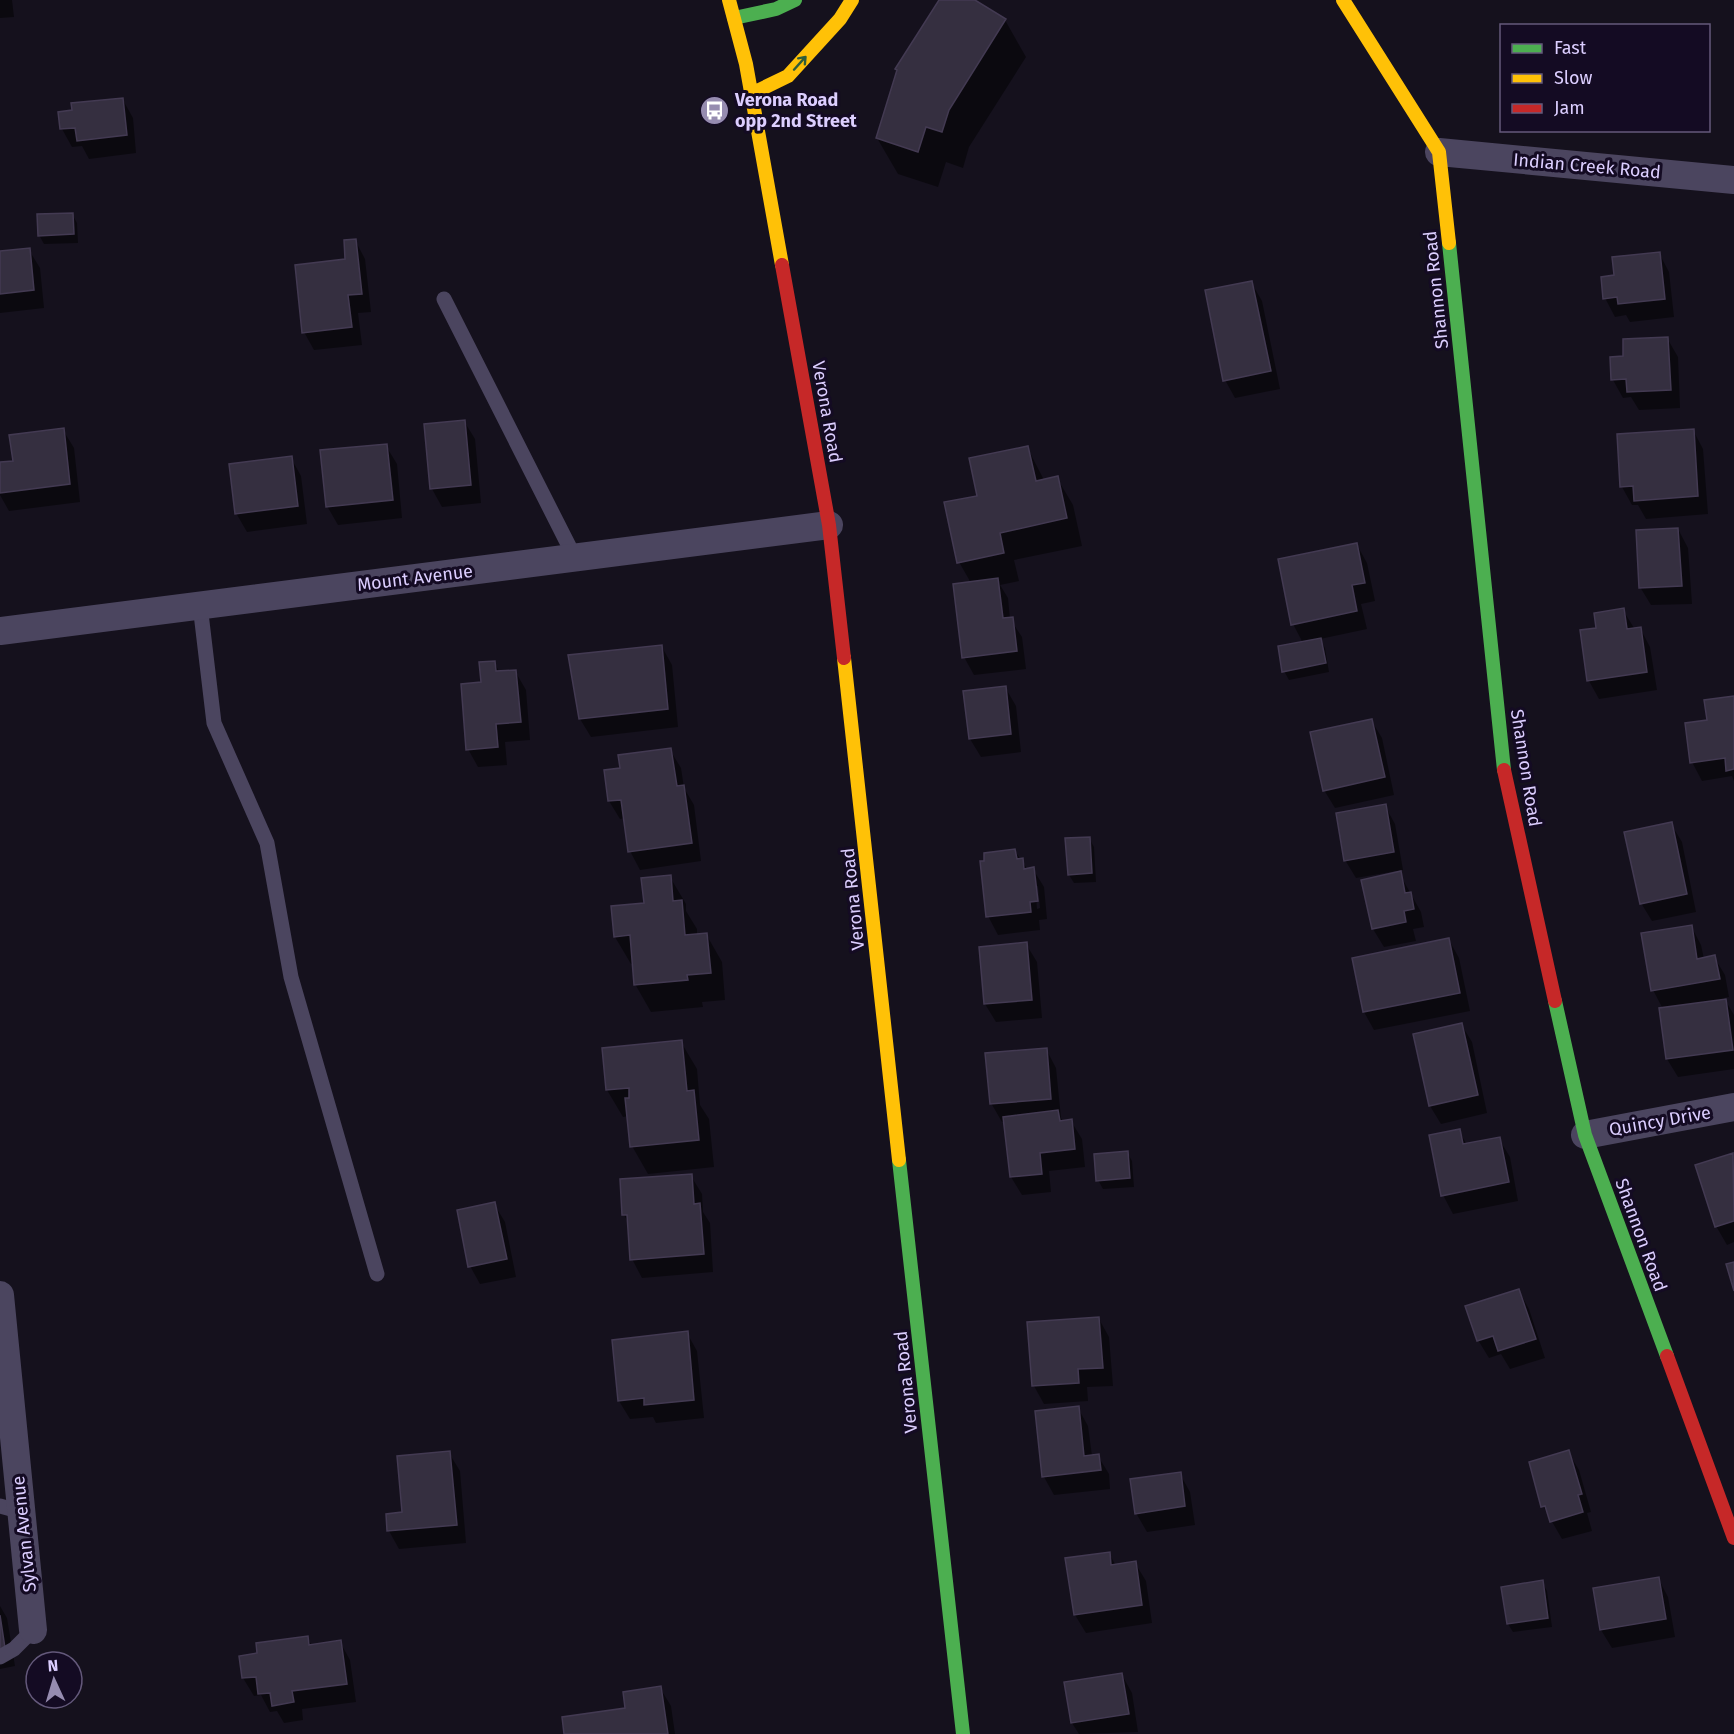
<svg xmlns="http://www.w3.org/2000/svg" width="1734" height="1734" font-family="'Fira Sans',sans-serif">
  <rect width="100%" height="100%" fill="#15111d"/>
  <path fill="#0007" fill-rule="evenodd" d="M0,0H12L14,17L0,18Z
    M940,0H973L1005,20L1026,57L969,147L963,168L946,162L938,187L898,174L877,138Z
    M123,100L133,118L136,153L89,159L82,146L72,147L62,129Z
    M72,214L77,223L78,243L44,244L39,235Z
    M355,240L365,259L371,312L358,313L362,345L314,350L304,332L347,260Z
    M29,250L40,268L44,308L0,313V253Z
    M1659,253L1669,272L1674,317L1630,322L1626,315L1615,317L1605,298L1616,276Z
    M1251,282L1262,301L1280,389L1235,398L1225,380Z
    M1667,338L1678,357L1680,408L1639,410L1631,397L1623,398L1613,380L1625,358Z
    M464,421L475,439L481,503L442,507L432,489L425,425Z
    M63,430L74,448L80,502L9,511L0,495V464L14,462Z
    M1693,430L1703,449L1708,514L1646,519L1638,505H1632L1622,487L1618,436Z
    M386,446L397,464L402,518L338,525L327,506Z
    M1027,447L1044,480L1057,478L1073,505L1082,546L1014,560L1019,581L1000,585L1008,598L1010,619L1022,637L1026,669L974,675L964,657L971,583L959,562L978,497Z
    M291,458L301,476L307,524L247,532L236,513Z
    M1678,529L1688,548L1692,604L1651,605L1640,587Z
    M1357,545L1367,563L1375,601L1361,604L1367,629L1320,639L1325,648L1329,672L1289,680L1284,671L1303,643L1293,624Z
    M1623,610L1634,628H1640L1650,647L1657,690L1599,699L1589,681L1582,632L1597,629Z
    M662,647L672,665L678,727L591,737L580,719L570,657Z
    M494,662L500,673L515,671L526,690L530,740L505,742L507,765L478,767L468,749Z
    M1005,687L1016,706L1021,752L981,757L970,739Z
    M1734,697V781L1732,776L1702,781L1692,762L1709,721Z
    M1371,720L1382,738L1394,795L1335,808L1324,790Z
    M670,750L681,768L684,788L694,805L701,861L640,870L630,851L625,818L620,819L609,801L622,769Z
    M1385,806L1395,824L1403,870L1398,871L1421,912L1424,927L1413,929L1416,941L1384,947L1373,929L1397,874V871L1356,878L1345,860Z
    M1671,824L1682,842L1696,912L1652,921L1641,903Z
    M1089,838L1094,847L1096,882L1074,883L1069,875Z
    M1015,851L1028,870L1033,869L1044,887L1047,919L1039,920L1040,930L998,935L988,916L986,862ZM1035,886H1038L1040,908L1037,909Z
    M670,877L686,904V911L697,929V935L706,934L722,962L725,1000L702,1002L703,1007L651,1012L635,984L634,964H631L615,937Z
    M1691,926L1701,945L1704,959L1714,957L1725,975L1729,997L1724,998L1734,1015V1069L1678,1077L1667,1059L1663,1009L1653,990Z
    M1449,940L1459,958L1470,1011L1374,1030L1364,1012L1354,959Z
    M1026,944L1037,962L1042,1018L996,1022L985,1004Z
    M1461,1024L1472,1042L1487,1113L1441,1124L1430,1106Z
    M681,1042L697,1069L700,1105L709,1119L714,1167L648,1174L632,1146L629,1116L623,1117L607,1090Z
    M1046,1049L1056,1068L1061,1118L1063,1122L1071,1121L1082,1139L1085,1167L1049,1171L1051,1192L1022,1195L1011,1177L1005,1121L1002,1122L991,1103Z
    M1459,1131L1467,1145L1499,1139L1510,1157L1518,1201L1453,1214L1443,1195Z
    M1127,1152L1132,1161L1134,1187L1103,1189L1098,1180Z
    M1732,1155L1734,1158V1242L1727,1245L1716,1226Z
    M691,1176L702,1194L703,1212L710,1223L713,1272L642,1278L632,1259L629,1224L624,1215Z
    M494,1204L505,1222L516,1277L480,1284L470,1266Z
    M1519,1291L1529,1309L1545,1358L1510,1369L1501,1354L1489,1358L1478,1340Z
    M1099,1319L1109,1337L1113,1386L1087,1387L1088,1401L1044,1404L1034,1386L1029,1323Z
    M687,1333L697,1351L704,1418L656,1423L653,1417L630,1419L619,1401L613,1341Z
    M1078,1408L1088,1426L1092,1456H1098L1109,1474L1110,1489L1054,1495L1044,1477Z
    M1568,1452L1579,1470L1591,1512L1587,1513L1592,1531L1562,1539L1543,1506Z
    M449,1453L460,1471L466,1543L399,1549L389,1531L404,1514Z
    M1180,1474L1190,1492L1195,1525L1147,1532L1136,1513Z
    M1109,1553L1116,1566L1135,1563L1146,1581L1152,1623L1086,1633L1075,1615Z
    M1658,1578L1668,1597L1675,1637L1612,1648L1601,1630L1594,1590Z
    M1542,1582L1547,1591L1552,1627L1513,1632L1508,1624Z
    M0,1606L7,1618L15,1666L0,1669Z
    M307,1637L312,1646L340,1642L350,1660L356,1702L302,1709L303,1720L284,1723L277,1711L270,1712L261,1695L254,1696L243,1678L240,1657L259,1655Z
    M1122,1675L1132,1693L1138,1732L1079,1734L1072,1723Z
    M660,1688L671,1706L675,1734H565L627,1709Z"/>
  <path fill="#352f40" stroke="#433a52" stroke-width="1.5" d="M939,0H975L1006,19L949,110L942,132L926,127L918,152L876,138L897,70L895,69Z
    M123,98L127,135L77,141L75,128L60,129L58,112L72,110L71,103Z
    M73,213L74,234L38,236L37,214Z
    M356,239L362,294L348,295L352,327L302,333L295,265L345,259L344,240Z
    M30,248L34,290L0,294V251Z
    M1660,252L1665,299L1618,304L1617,297L1603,299L1601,277L1614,275L1612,257Z
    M1252,281L1271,371L1223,381L1205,290Z
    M1668,337L1671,390L1627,392L1626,379L1611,380L1610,357L1623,356V339Z
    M465,420L471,485L430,489L424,424Z
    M64,428L70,484L0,493V462L13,461L9,435Z
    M1694,429L1698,496L1634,501L1633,486L1620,487L1617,434Z
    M387,444L393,500L326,507L320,450Z
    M1028,446L1036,481L1058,476L1067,518L1000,533L1004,553L957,563L944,502L977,496L969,458Z
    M292,456L298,506L235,514L229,464Z
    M1678,528L1682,586L1639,588L1636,530Z
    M1357,543L1365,583L1352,585L1357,611L1291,625L1278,559Z
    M998,578L1003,618L1013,617L1017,651L962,658L953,584Z
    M1624,608L1627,629L1641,627L1647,672L1587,681L1580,630L1596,628L1594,613Z
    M1321,638L1326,663L1282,672L1278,646Z
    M662,645L668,709L579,719L568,655Z
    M495,661L496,671L516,670L521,722L496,724L498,747L466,750L461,684L481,682L479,662Z
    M1006,686L1011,734L969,739L963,691Z
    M1734,696V769L1726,771L1725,758L1690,763L1685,723L1707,720L1704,700Z
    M1372,719L1385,777L1323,791L1310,732Z
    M671,748L677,786L684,785L692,843L628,852L621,800L608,801L604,770L620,768L618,755Z
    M1386,804L1394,852L1344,861L1336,813Z
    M1672,822L1687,894L1640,904L1624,832Z
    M1090,837L1092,873L1068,875L1065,838Z
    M1015,849L1017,859L1023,858L1024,869L1034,867L1038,901L1030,902L1031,912L986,917L980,861H984V853Z
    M1401,871L1405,893L1411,892L1414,909L1404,911L1406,922L1372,929L1361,880Z
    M671,875L673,901L682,900L685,935L707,933L711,973L687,975L688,980L634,985L630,935L614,937L611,906L644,903L641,878Z
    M1692,925L1697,959L1715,955L1720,979L1651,991L1641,933Z
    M1449,938L1460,993L1363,1012L1352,958Z
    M1027,942L1032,1000L984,1004L979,947Z
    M1726,999L1733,1050L1666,1059L1659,1008Z
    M1462,1023L1478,1095L1429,1106L1413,1034Z
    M682,1040L687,1091L694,1090L699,1140L630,1147L625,1098H629V1088L606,1090L602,1048Z
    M1047,1048L1051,1099L990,1104L985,1053Z
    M1058,1110L1060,1121L1072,1119L1075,1149L1040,1153L1042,1174L1010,1177L1003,1117Z
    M1460,1129L1463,1144L1500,1137L1509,1182L1441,1196L1429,1135Z
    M1128,1151L1130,1178L1096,1181L1094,1154Z
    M1733,1153L1734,1221L1715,1227L1695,1165Z
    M692,1174L694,1204L700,1203L704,1254L630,1260L627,1215H622L620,1179Z
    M495,1202L507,1259L468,1267L457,1210Z
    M1734,1262V1291L1726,1264Z
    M1519,1289L1536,1339L1498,1351L1493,1336L1477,1341L1465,1306Z
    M1099,1317L1103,1368L1078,1369L1079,1383L1032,1386L1027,1322Z
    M688,1331L694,1400L644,1405V1398L618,1401L612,1340Z
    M1079,1406L1084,1456L1099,1454L1101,1470L1042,1477L1035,1411Z
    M1569,1450L1582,1494L1578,1495L1583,1512L1550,1522L1545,1506L1541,1507L1529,1462Z
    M450,1451L457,1525L387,1531L386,1514L402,1512L397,1456Z
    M1181,1472L1185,1506L1135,1514L1130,1479Z
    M1110,1552L1111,1565L1136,1561L1142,1605L1074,1615L1065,1558Z
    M1659,1577L1666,1619L1600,1630L1593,1588Z
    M1543,1580L1548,1618L1507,1624L1501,1587Z
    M0,1615L5,1648L0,1649Z
    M308,1636L309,1645L341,1640L347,1684L292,1691L294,1702L272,1706L270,1693L258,1694L256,1677L242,1678L239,1656L257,1653L256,1643Z
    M1122,1673L1129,1714L1071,1723L1064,1682Z
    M661,1686L668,1734H564L562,1717L625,1708L623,1692Z"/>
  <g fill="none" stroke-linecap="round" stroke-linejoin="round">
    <path stroke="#4b455f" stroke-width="15" d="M444,299L575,558
      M200,605L214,723L267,843L291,977L377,1274
      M0,1506L22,1512
      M0,1657L14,1649L33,1630"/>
    <path stroke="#4b455f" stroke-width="28" d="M1439,152L1734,180
      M0,631L829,525
      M1585,1135L1734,1107
      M0,1295L33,1630"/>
    <path stroke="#4caf50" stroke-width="14" d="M734,18L776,9L795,0
      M1449,243L1504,770
      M1555,1001L1585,1135L1667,1356
      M899,1160L963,1734"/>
    <path stroke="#ffc107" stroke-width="14" d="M729,0L746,64L782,265
      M1343,0L1439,152L1449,243
      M751,94L788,76L840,19L852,0
      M844,658L899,1160"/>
    <path stroke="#c62828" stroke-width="14" d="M782,265L829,525L844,658
      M1504,770L1555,1001
      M1667,1356L1734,1538"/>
  </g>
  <defs><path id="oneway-shaft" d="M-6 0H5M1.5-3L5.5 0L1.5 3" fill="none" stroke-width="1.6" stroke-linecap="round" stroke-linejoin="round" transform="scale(1.5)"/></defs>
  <use stroke="#305d3a" href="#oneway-shaft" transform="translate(800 63) rotate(-48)"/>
  <defs>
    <symbol id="bus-disc" viewBox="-11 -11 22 22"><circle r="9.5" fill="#968cb0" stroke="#140b23"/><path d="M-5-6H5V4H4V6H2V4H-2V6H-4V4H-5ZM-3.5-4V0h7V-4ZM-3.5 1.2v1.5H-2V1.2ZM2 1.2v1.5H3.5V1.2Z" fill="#fff"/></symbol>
  </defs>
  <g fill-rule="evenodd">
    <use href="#bus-disc" x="698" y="94" width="33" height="33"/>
  </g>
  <g text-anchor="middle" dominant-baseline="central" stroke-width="6" stroke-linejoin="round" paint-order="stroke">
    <g font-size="18" font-weight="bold" fill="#dcceff" stroke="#140b23" text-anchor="start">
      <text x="735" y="100">Verona Road<tspan x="735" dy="21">opp 2nd Street</tspan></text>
    </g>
    <g font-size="18" fill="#dcceff" stroke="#140b23">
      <text transform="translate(1587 166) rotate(5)">Indian Creek Road</text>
      <text transform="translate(1436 290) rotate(-96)">Shannon Road</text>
      <text transform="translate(827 412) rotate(80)">Verona Road</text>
      <text transform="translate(415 578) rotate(-7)">Mount Avenue</text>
      <text transform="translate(1526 768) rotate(81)">Shannon Road</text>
      <text transform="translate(853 899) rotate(-96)">Verona Road</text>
      <text transform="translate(1660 1121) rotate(-10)">Quincy Drive</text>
      <text transform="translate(1641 1235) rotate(70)">Shannon Road</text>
      <text transform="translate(906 1382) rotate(-96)">Verona Road</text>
      <text transform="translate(24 1534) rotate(-96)">Sylvan Avenue</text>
    </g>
  </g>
  <rect x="1500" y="24" width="210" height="108" fill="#140b23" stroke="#64597b" stroke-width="1.5"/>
  <rect x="1512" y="44" width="30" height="9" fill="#4caf50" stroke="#64597b" stroke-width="1.5"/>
  <text x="1554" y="54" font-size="18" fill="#dcceff">Fast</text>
  <rect x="1512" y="74" width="30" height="9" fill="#ffc107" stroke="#64597b" stroke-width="1.5"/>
  <text x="1554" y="84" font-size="18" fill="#dcceff">Slow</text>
  <rect x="1512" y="104" width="30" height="9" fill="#c62828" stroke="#64597b" stroke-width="1.5"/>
  <text x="1554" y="114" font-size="18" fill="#dcceff">Jam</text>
  <g transform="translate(54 1680) rotate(356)"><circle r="28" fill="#140b23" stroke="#64597b" stroke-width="1.5"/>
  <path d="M0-4.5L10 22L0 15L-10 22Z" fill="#968cb0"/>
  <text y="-9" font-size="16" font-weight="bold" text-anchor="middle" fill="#dcceff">N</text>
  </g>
</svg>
